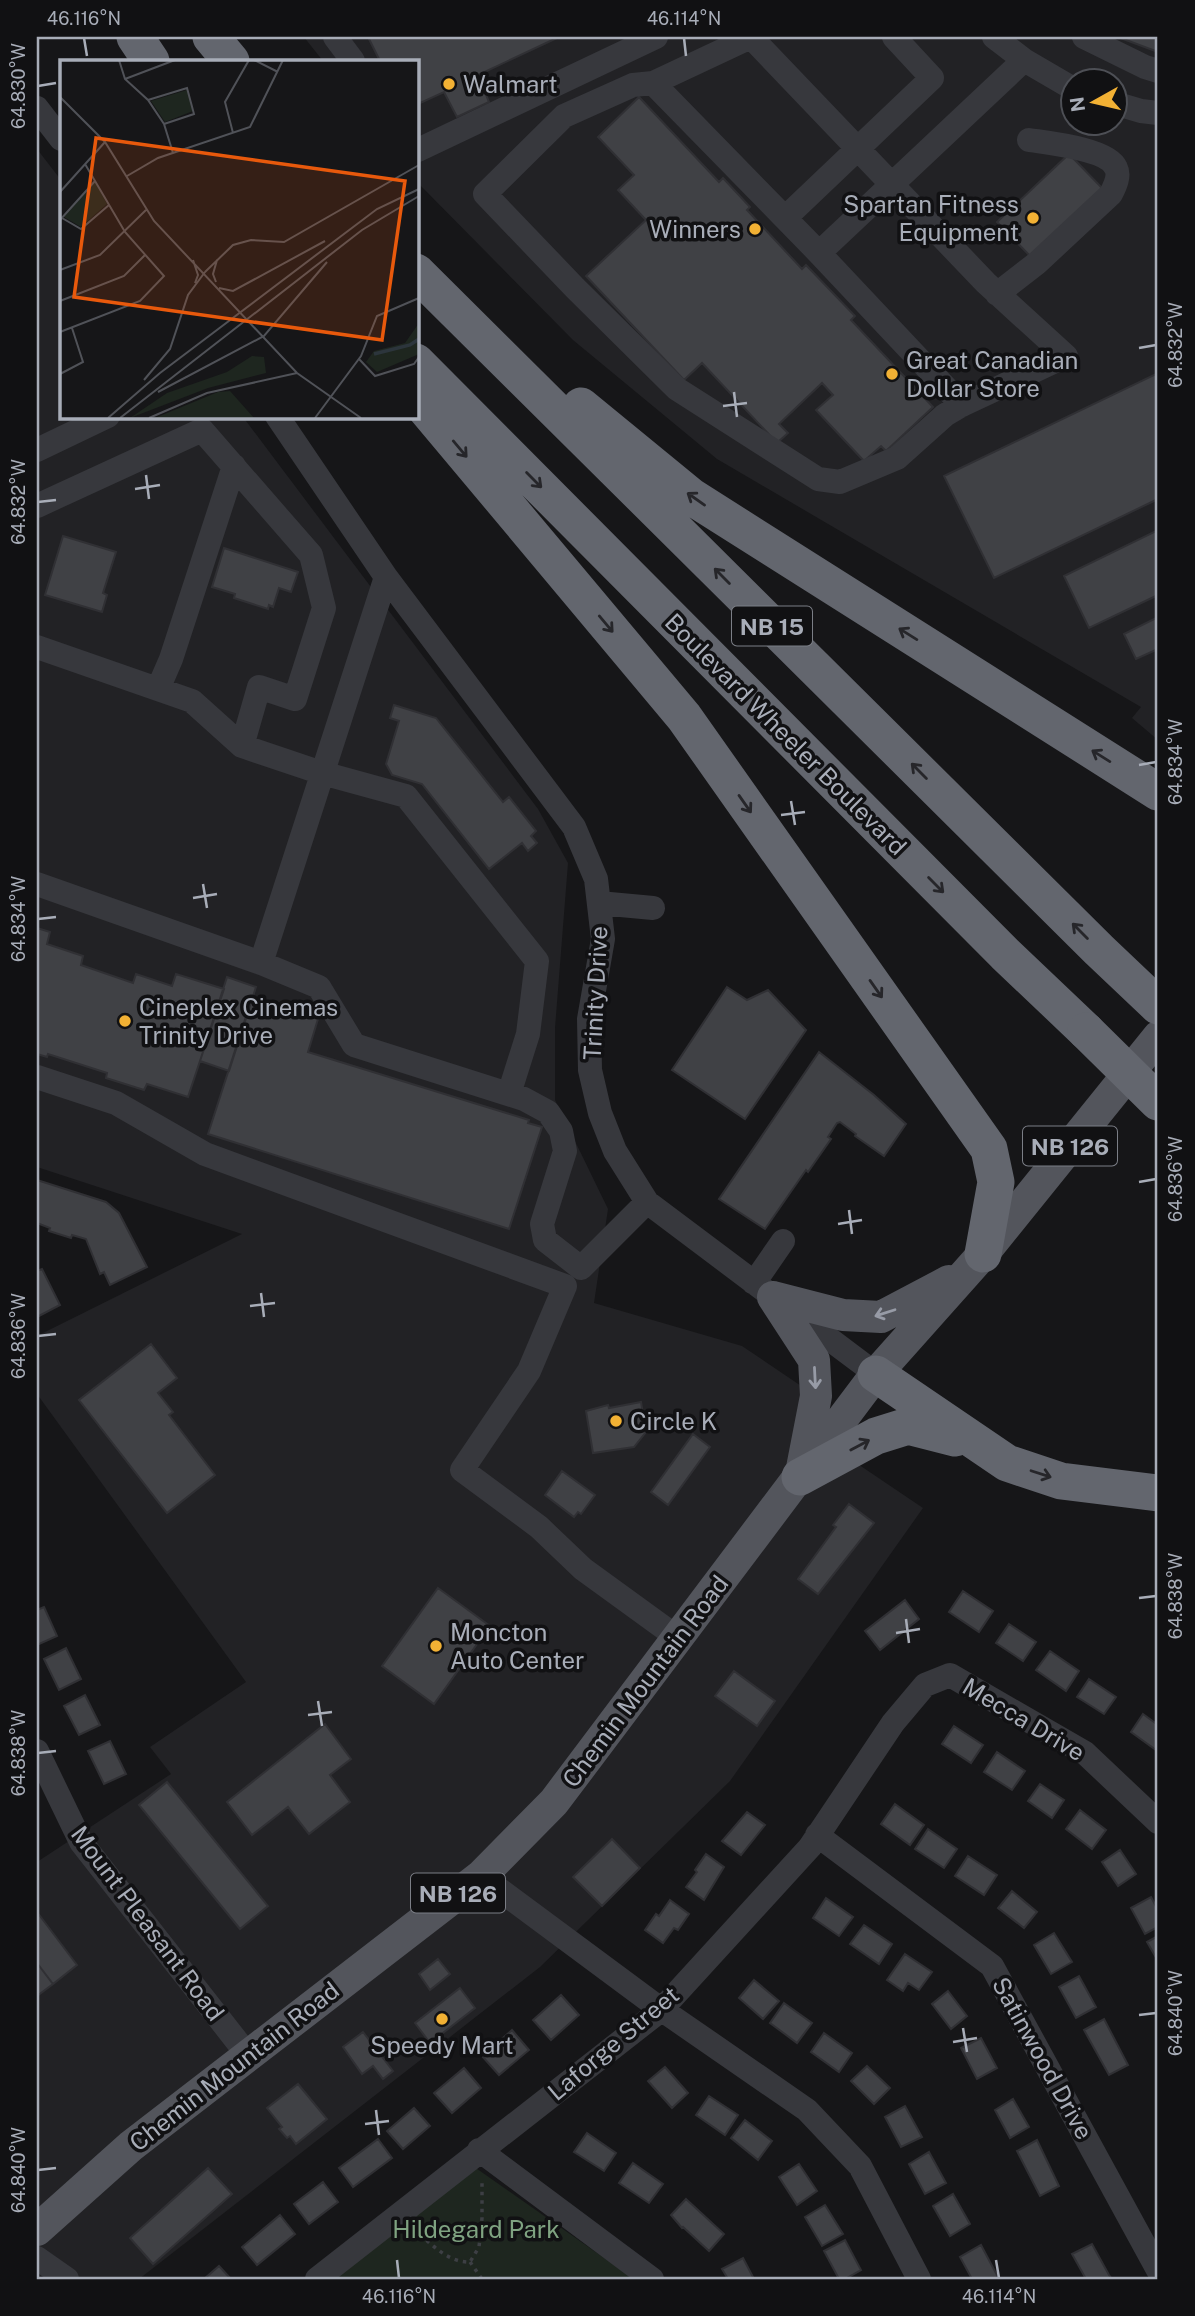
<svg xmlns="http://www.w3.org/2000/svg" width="1195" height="2316" font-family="'Public Sans',sans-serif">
  <rect width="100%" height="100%" fill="#161618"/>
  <path fill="#222225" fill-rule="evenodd" d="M304,37H1158V740L1132,718L1141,707L717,459L573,340L417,182L416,61H323ZM1072,80H1114V122H1072Z
    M37,149L61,180V416L243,417L538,809L568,863L555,1028V1100L608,1209L594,1303L742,1346L816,1396L843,1454L923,1508L730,1781L540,1967L139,2279H37V1862L171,1774L150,1747L246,1682L37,1394V1336L242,1234L37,1167Z"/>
  <path fill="#1e261f" d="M473,2166L634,2279H329Z"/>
  <path fill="#404145" stroke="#303034" stroke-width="2" d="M368,37H559L478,75L489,102L457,117L444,92L416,105V61H380Z
    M1118,37H1158V52Z
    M639,97L719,182L723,178L750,207L747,210L802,269L806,265L855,316L851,320L933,407L886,451L881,446L864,461L816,410L833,395L822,383L779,424L788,433L777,443L702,363L684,380L586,276L646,220L618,190L634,175L598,137Z
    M1069,154L1104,190L1032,258L997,222Z
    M1158,373V499L994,578L944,476Z
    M1158,530V595L1089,628L1064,576Z
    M63,536L116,552L103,593L107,595L102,612L45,595Z
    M224,548L298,572L291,592L279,588L273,607L269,605L268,609L234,598L235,594L212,587Z
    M1158,617V649L1136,659L1124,634Z
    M394,705L436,718L503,802L509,797L536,831L531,836L537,843L528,851L522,843L489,869L422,784L392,775L386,764L399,721L390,718Z
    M37,928L50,932L47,944L83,956L81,965L133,983L136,974L172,986L176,974L224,989L188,1097L147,1084L144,1090L106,1078L107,1073L48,1054L47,1057L37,1054Z
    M227,977L256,987L229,1071L200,1061Z
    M727,987L747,1000L768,990L806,1030L745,1119L672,1070Z
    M252,998L318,1019L308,1052L529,1120L528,1123L542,1127L509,1229L208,1134Z
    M819,1052L874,1095L906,1124L884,1156L855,1136L856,1134L840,1122L837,1123L828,1137L831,1139L808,1172L806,1170L765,1229L719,1199Z
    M37,1180L106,1202L119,1213L147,1267L110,1285L104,1272L100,1274L86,1239L72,1235L71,1238L49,1231L50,1228L37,1223Z
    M42,1269L60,1305L37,1317V1271Z
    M151,1344L177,1378L158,1393L173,1412L169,1415L215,1475L167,1513L79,1400Z
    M641,1402L646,1432L634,1447L593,1453L586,1411L608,1405L609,1408Z
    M693,1434L710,1447L668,1505L651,1492Z
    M562,1471L595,1495L581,1514L578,1512L574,1517L545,1495Z
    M849,1504L874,1523L818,1594L798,1579L836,1527L833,1525Z
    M438,1588L490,1626L434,1704L382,1666Z
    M963,1591L993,1611L979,1632L949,1612Z
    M905,1600L919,1619L880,1650L865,1631Z
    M44,1607L57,1636L37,1645V1610Z
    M1009,1624L1036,1642L1023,1661L996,1643Z
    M66,1648L81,1679L59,1690L44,1659Z
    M1050,1651L1079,1671L1066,1691L1036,1670Z
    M734,1671L775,1701L757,1726L715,1696Z
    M1089,1679L1116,1697L1104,1714L1077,1697Z
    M85,1695L100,1725L79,1735L64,1706Z
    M1143,1714L1158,1725V1747L1156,1750L1131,1732Z
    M325,1724L351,1759L330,1775L350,1802L309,1834L288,1807L252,1835L227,1802Z
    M954,1726L983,1745L971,1763L942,1744Z
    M110,1741L126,1774L104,1784L88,1751Z
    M997,1752L1025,1771L1012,1790L984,1772Z
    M167,1782L268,1906L240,1929L139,1805Z
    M1040,1784L1064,1800L1052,1818L1028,1801Z
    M895,1804L924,1825L910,1845L881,1824Z
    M1080,1810L1106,1830L1092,1849L1066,1829Z
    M747,1812L765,1825L741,1855L722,1841Z
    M928,1829L957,1849L944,1868L915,1849Z
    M612,1839L640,1868L602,1906L573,1877Z
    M1120,1850L1136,1874L1118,1886L1102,1862Z
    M706,1854L724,1867L704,1900L686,1887L697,1872L695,1870Z
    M968,1856L997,1875L984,1895L955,1876Z
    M1012,1891L1037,1912L1024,1928L998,1908Z
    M1151,1897L1158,1910V1927L1145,1934L1131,1908Z
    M826,1898L853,1917L839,1936L813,1918Z
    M670,1900L689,1914L678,1930L674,1928L663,1943L645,1930L656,1914L659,1916Z
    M37,1912L77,1965L53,1984L37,1963Z
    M864,1925L892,1944L879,1964L850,1944Z
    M1054,1933L1072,1962L1051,1974L1034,1945Z
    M1158,1936V1961L1147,1942Z
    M905,1954L932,1972L919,1990L908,1983L903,1991L887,1980Z
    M438,1959L450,1974L430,1990L419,1974Z
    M37,1963L53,1984L37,1996Z
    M1079,1976L1096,2007L1076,2018L1059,1987Z
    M754,1980L779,2001L763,2019L739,1998Z
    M460,1988L475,2008L430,2043L415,2023Z
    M948,1991L967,2016L951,2029L932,2004Z
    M561,1995L579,2015L551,2040L533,2020Z
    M784,2003L812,2023L797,2043L770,2023Z
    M1104,2019L1128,2065L1109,2075L1084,2030Z
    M512,2030L529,2050L499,2075L482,2056Z
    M363,2032L393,2071L383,2079L373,2066L362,2074L343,2047Z
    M824,2033L852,2053L839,2072L811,2052Z
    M981,2038L997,2068L977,2079L961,2048Z
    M867,2066L890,2088L874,2104L851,2081Z
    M665,2067L688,2093L672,2108L648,2081Z
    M464,2068L481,2088L452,2113L434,2093Z
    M298,2084L327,2119L296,2144L290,2136L287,2138L279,2129L282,2127L267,2108Z
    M709,2096L738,2115L725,2135L696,2115Z
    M1013,2099L1029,2127L1010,2138L995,2110Z
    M905,2106L922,2137L901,2147L885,2117Z
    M414,2108L430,2126L403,2149L387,2131Z
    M745,2120L772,2141L758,2160L731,2138Z
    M587,2133L616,2153L604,2171L574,2152Z
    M378,2139L392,2158L353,2187L339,2168Z
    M1037,2140L1059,2186L1040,2196L1017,2151Z
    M929,2152L946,2183L925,2194L909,2164Z
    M633,2163L663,2184L649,2203L619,2183Z
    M799,2164L817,2191L797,2205L779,2177Z
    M208,2168L232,2194L153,2264L130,2238Z
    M323,2182L338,2202L309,2224L294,2204Z
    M953,2194L970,2224L950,2236L933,2206Z
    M686,2199L724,2234L709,2251L683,2227L682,2228L671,2215Z
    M825,2205L843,2234L822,2246L805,2217Z
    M280,2215L295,2234L257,2265L242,2247Z
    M845,2240L861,2270L845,2279H839L824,2251Z
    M1092,2244L1109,2275L1112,2279H1086L1072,2254Z
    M981,2245L998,2277L994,2279H972L960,2257Z
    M743,2258L754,2279H728L722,2269Z
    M219,2266L231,2279H204Z"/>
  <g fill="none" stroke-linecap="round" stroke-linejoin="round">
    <path stroke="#3d3f44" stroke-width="3.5" stroke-dasharray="3.5 5" stroke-linecap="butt" d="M414,2229C430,2243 448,2263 470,2262L479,2247L482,2218V2179
      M470,2262L482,2279"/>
    <path stroke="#37383d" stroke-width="24" d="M335,37L353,61
      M751,37L986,283L1066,356L962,405L945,415L897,458L840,482L818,479L677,389L575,288L485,194L564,116L633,85L653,83L751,37H752
      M994,37L1024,60L1072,88
      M1084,37L1145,67L1158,71
      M653,83L819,253L962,405
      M1114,103L1141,111L1158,113
      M37,108L61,139
      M416,147L418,150L656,37
      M785,218L932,78L894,37
      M819,253L1024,60
      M997,294L1037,263L1111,194C1115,186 1120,176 1116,168C1108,149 1048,143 1029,140
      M277,416L386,577L574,827L596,879L603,939L589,1019L590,1070L600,1113L615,1151L647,1202L876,1374
      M37,450L108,416
      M37,506L202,430L311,555L324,608L295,699L259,687L242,746
      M37,647L192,701L242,746L322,773L406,796L537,961L528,1034L509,1094
      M158,689L171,659L234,466
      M37,884L261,963L319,987L354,1045L524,1099L548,1112L561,1131L565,1151L542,1224L545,1240L581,1268L647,1202
      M599,903L653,908
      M261,963L386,577
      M37,1077L116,1103L205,1154L565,1286L529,1371L462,1470L539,1527L583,1569L678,1638
      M754,1283L783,1241
      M37,1751L81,1842L247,2054
      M817,1835L992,1966L1158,2270
      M481,1876L655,2005L807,2110L860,2166L919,2279
      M479,2150L652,2279
      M37,2258L67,2279
      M317,2279L661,2010L810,1847L893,1723L925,1685L950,1675L1085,1753L1158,1822"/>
    <path stroke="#53555c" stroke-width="32" d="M773,1297L843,1315L881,1317L949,1281
      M773,1297L814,1360L816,1396L802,1468
      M37,2230L131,2146L481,1876L554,1802L876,1374L983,1254L1158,1037"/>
    <path stroke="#63666e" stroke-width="37" d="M135,37L151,61
      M211,37L231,61
      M416,272L1099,950L1158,1006
      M416,362L1005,954L1086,1031
      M416,397L684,717L989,1149L996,1182L983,1254
      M581,406L692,497L1158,792
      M876,1374L1007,1463L1061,1481L1158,1493
      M800,1477L876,1436L908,1426L955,1438"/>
    <path stroke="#63666e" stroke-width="37" d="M1086,1031L1158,1102"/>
  </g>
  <defs><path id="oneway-shaft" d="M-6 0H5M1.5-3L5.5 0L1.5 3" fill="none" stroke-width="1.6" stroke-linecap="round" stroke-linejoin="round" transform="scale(1.75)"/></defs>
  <g stroke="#26262a">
    <use href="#oneway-shaft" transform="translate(460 449) rotate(50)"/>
    <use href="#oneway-shaft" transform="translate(534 480) rotate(45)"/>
    <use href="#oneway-shaft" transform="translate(696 499) rotate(-145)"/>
    <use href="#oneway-shaft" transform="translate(722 576) rotate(-135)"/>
    <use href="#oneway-shaft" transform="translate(606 624) rotate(50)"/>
    <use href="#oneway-shaft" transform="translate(908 634) rotate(-148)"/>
    <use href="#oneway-shaft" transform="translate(1101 756) rotate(-148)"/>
    <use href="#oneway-shaft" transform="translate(919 771) rotate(-135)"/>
    <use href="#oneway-shaft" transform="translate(745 804) rotate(55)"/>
    <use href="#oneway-shaft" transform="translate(936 885) rotate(45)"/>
    <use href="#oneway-shaft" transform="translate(1080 931) rotate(-135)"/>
    <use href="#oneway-shaft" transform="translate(876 989) rotate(55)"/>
    <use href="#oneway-shaft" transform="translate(860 1445) rotate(-28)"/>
    <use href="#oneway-shaft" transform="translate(1041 1474) rotate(18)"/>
  </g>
  <g stroke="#979ba6">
    <use href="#oneway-shaft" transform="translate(885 1313) rotate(162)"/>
    <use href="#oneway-shaft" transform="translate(815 1378) rotate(87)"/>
  </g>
  <path fill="none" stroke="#a8adb8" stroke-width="2.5" d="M84,38L87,56M684,38L686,56M38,86L56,83M1139,348L1156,345M734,392L737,417M723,406L747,403M146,475L149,499M135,489L160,485M38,502L56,500M1139,765L1156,762M791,801L795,825M781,815L805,812M203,884L207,908M193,898L217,894M38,919L56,917M1139,1182L1156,1179M849,1210L852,1234M838,1224L862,1220M261,1293L264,1317M250,1306L275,1303M38,1336L56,1334M1139,1598L1156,1596M906,1619L909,1643M896,1633L920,1629M318,1701L322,1726M308,1715L332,1712M38,1753L56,1751M1139,2015L1156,2013M963,2028L967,2052M953,2042L977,2038M376,2110L379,2135M365,2124L389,2121M38,2170L56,2168M397,2260L399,2278M996,2260L999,2278"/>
  <g fill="#f2b134" stroke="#111113" stroke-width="2.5">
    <circle cx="449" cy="84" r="7"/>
    <circle cx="1033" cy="218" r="7"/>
    <circle cx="755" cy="229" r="7"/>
    <circle cx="892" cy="374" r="7"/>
    <circle cx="125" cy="1021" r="7"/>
    <circle cx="616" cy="1421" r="7"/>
    <circle cx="436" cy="1646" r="7"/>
    <circle cx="442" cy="2019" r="7"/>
  </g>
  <g text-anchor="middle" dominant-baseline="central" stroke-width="7" stroke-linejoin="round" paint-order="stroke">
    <g fill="#111113" stroke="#7b7e86" stroke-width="2">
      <rect x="732" y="606.5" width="80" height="39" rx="5"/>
      <rect x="1023" y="1126.5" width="94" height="39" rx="5"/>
      <rect x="411" y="1873.5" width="94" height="39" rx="5"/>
    </g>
    <g font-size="23" font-weight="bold" fill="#a8adb8">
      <text x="772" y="626">NB 15</text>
      <text x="1070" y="1146">NB 126</text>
      <text x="458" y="1893">NB 126</text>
    </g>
    <g font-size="24" fill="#a8adb8" stroke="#111113" text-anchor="start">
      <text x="463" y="84">Walmart</text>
      <text x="1019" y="204" text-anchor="end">Spartan Fitness<tspan x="1019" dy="28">Equipment</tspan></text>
      <text x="741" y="229" text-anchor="end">Winners</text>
      <text x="906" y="360">Great Canadian<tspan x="906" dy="28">Dollar Store</tspan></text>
      <text x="139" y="1007">Cineplex Cinemas<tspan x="139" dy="28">Trinity Drive</tspan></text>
      <text x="630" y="1421">Circle K</text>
      <text x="450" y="1632">Moncton<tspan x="450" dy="28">Auto Center</tspan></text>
      <text x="442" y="2045" text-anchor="middle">Speedy Mart</text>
    </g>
    <g font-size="24" fill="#a8adb8" stroke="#111113">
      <text transform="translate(786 734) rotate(45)">Boulevard Wheeler Boulevard</text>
      <text transform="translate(595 993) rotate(-87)">Trinity Drive</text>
      <text transform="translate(645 1681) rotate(-53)">Chemin Mountain Road</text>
      <text transform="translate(1024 1719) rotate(31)">Mecca Drive</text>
      <text transform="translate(148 1923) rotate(53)">Mount Pleasant Road</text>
      <text transform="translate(613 2043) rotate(-40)">Laforge Street</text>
      <text transform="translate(1043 2058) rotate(61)">Satinwood Drive</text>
      <text transform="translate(234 2066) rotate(-38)">Chemin Mountain Road</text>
    </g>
    <g font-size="24" fill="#7fa381" stroke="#111113">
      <text x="476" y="2229">Hildegard Park</text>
    </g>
  </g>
  <g transform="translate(60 60)">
    <rect width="359" height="359" fill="#161618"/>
    <path d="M127,30L133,51L105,62L91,41ZM35,122L47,144L21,167L4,157ZM359,263V294L317,312L306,302L314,291L345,283ZM192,296L204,297L206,313L148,328L70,358L107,333L167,312ZM170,331L194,358H95L158,332Z" fill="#1e261f"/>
    <path fill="none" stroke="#2c353c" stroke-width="3.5" d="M314,294L350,285L359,279"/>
    <path fill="none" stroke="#505258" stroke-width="2" d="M59,0L65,19L88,40L104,64L113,93M194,0L218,12M65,19L115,0M0,37L45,82L94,161L237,313L301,358M88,40L127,28L134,54L104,64M173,73L165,42L189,0M67,116L98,98L190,67L223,0M0,132L45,82M2,158L21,169L49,145M0,160L35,121M133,200L138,215L135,223M0,210L40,195L86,150M145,212L173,185L191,180L224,182L359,105M156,222L153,214L157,200M159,228L173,231L265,181M0,241L64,216L85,195M0,272L80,241L104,216L65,172L25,104M299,299L315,316L354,304L359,297M0,314L23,302L12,268M84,320L110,289L128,235L145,212M98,332L204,276L267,202M48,358L100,313L317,149L359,129M60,358L302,170L359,136M89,358L147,333L237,313M255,358L301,296L317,256L359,238"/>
    <path fill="#e8590c" fill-opacity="0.15" stroke="#e8590c" stroke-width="3.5" d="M36,78L345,121L322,280L14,237Z"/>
    <rect width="359" height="359" fill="none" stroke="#a8adb8" stroke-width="3.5"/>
  </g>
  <rect width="1195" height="2316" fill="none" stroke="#111113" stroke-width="77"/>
  <g transform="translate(1094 102) rotate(262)"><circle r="33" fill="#111113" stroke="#4d4f55" stroke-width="2"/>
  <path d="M0-5L12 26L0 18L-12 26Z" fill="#f2b134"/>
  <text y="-10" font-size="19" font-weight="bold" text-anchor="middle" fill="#a8adb8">N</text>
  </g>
  <rect x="38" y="38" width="1118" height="2240" fill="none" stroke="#a8adb8" stroke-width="2.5"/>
  <g font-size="18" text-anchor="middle" fill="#a8adb8">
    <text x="84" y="25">46.116°N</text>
    <text x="684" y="25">46.114°N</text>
    <text transform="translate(19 86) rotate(-90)" y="6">64.830°W</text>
    <text transform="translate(1176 345) rotate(-90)" y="6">64.832°W</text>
    <text transform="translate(19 502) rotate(-90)" y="6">64.832°W</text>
    <text transform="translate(1176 762) rotate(-90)" y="6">64.834°W</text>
    <text transform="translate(19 919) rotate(-90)" y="6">64.834°W</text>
    <text transform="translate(1176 1179) rotate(-90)" y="6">64.836°W</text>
    <text transform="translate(19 1336) rotate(-90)" y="6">64.836°W</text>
    <text transform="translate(1176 1596) rotate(-90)" y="6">64.838°W</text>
    <text transform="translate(19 1753) rotate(-90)" y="6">64.838°W</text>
    <text transform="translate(1176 2013) rotate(-90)" y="6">64.840°W</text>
    <text transform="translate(19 2170) rotate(-90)" y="6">64.840°W</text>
    <text x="399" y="2303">46.116°N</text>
    <text x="999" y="2303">46.114°N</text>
  </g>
</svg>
